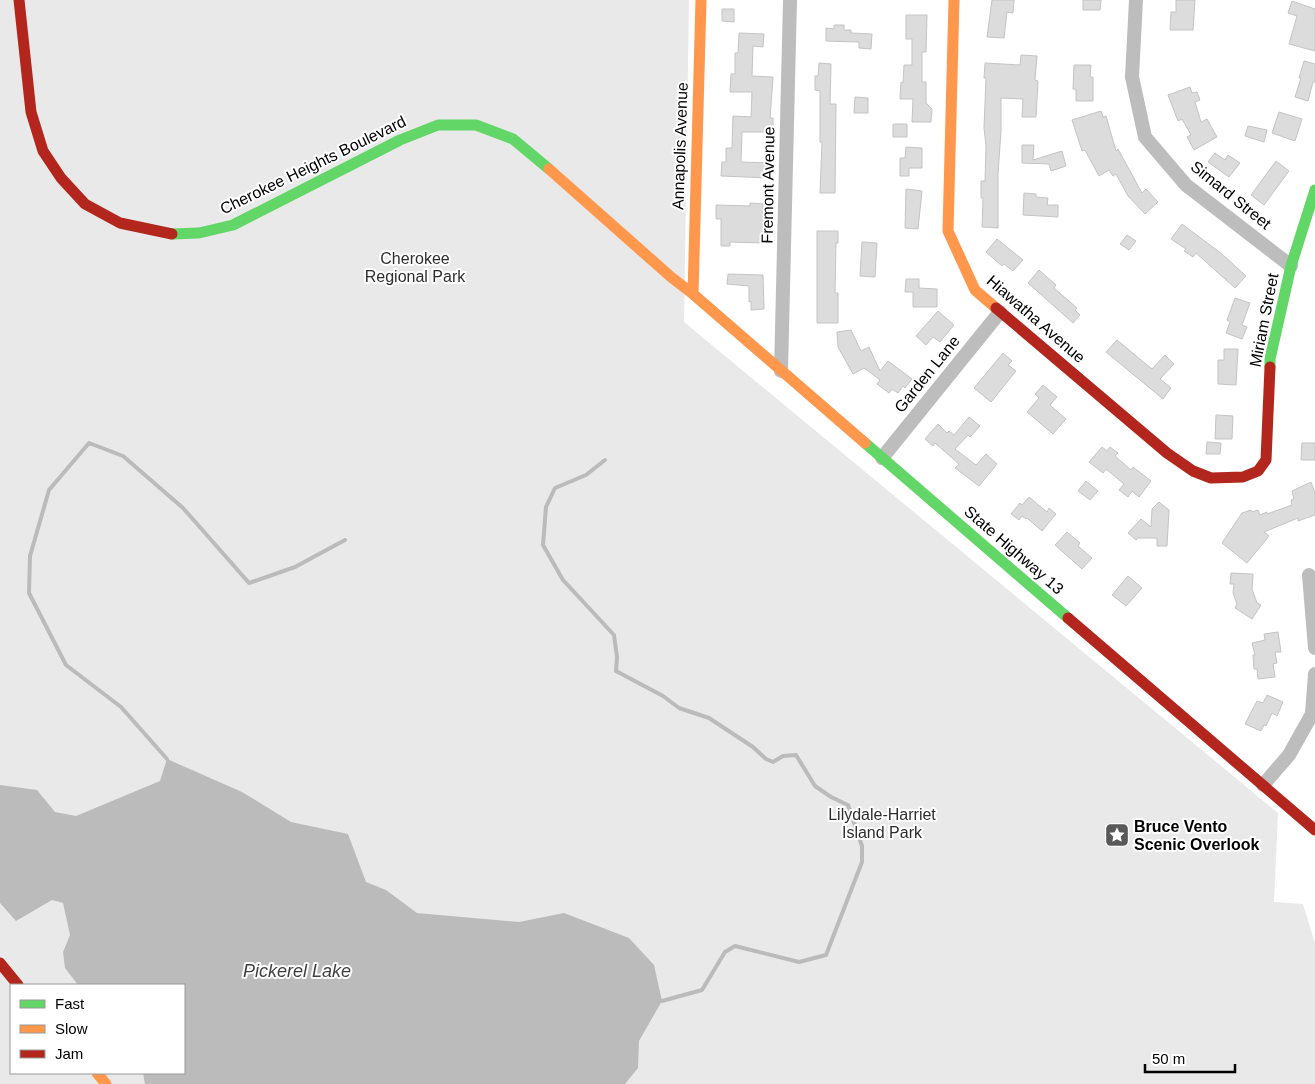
<svg xmlns="http://www.w3.org/2000/svg" width="1315" height="1084" font-family="Helvetica,sans-serif">
  <rect width="100%" height="100%" fill="#fff"/>
  <path fill="#e9e9e9" fill-rule="evenodd" d="M0,0H689L684,322L1278,813L1274,902L1303,904L1315,943V1084H0ZM11,985H184V1073H11Z"/>
  <path fill="#bbb" d="M167,759L242,792L291,822L348,834L366,882L386,890L417,913L519,922L564,913L629,938L654,965L662,1001L639,1041L638,1068L625,1084H145L143,1073H184V985H78L65,968L63,952L70,935L63,903L52,900L16,921L0,903V785L37,790L55,812L76,816L160,781Z"/>
  <g fill="none" stroke-linecap="round" stroke-linejoin="round">
    <path stroke="#bbb" stroke-width="4" d="M605,460L586,475L555,488L546,507L543,545L563,580L614,635L617,657L616,671L663,696L679,708L709,718L753,747L766,759L773,762L783,756L796,755L815,786L831,797L848,805L862,846V862L826,955L799,962L735,946L725,952L702,990L662,1001
      M167,759L121,707L66,665L29,593L30,556L49,490L89,443L123,456L183,508L249,583L295,567L345,540"/>
  </g>
  <path fill="#dcdcdc" stroke="#c4c4c4" d="M992,0H1014L1013,13L1007,12L1004,38L987,37Z
    M1083,0H1101L1100,10H1083Z
    M1176,0H1195L1193,30H1170L1171,12H1176Z
    M1292,1L1315,9V51L1289,44L1297,16L1288,13Z
    M722,9H734V22L722,21Z
    M906,15H927L926,52H922V82H926V103L932,109L931,122H912L913,99H900L901,82L903,83L904,65H912V39H906Z
    M834,25H844V30H851V33L872,34L871,49L859,48V42L826,41V28L834,29Z
    M739,33L764,34L763,47L753,46L752,76L773,77L770,118H773V132H742L741,162L769,163V178L721,176L722,162H726V148H732L733,116L751,117L752,92H730L731,74H735V53H738Z
    M1021,55L1037,56L1035,80L1038,81L1036,117H1022L1023,99L1001,98V131L998,174V228L982,227L983,198H981V181H985L986,146L984,128L986,78H984L985,63L1020,65Z
    M1304,61L1315,64V82H1313L1308,101L1295,97L1301,78H1299Z
    M819,63L831,64L830,104H836L835,193H820L822,142H820V91L815,90V76H818Z
    M1074,65H1091L1090,77H1093V101H1076V89H1073Z
    M1190,87L1192,93L1197,92L1200,100L1195,102L1201,122L1207,119L1217,137L1194,150L1187,137L1191,135L1182,119L1178,121L1168,95Z
    M855,97L868,98V113H854Z
    M1101,111L1103,117L1106,116L1116,151L1118,149L1142,193L1146,189L1158,202L1145,214L1128,196L1116,174L1113,176L1109,170L1099,176L1085,150L1082,151L1072,120Z
    M1279,112L1302,119L1295,141L1272,133Z
    M893,124H907V137H893Z
    M1248,126L1267,130L1264,142L1245,136Z
    M1022,145H1034L1033,160L1062,151L1066,166L1051,171L1049,164L1022,163Z
    M906,147L922,148V168H909V176H900V158H905Z
    M1215,153L1225,160L1228,155L1240,163L1229,177L1208,162Z
    M1276,161L1289,171L1264,205L1251,195Z
    M906,189L922,191L918,229L905,228Z
    M1024,193L1036,194V197L1048,198L1047,205H1058V217L1023,215Z
    M750,203L763,204V243L730,242V246H721V219H716V205L750,206Z
    M1182,224L1222,254L1246,276L1235,288L1196,253L1193,257L1184,251L1186,249L1171,239Z
    M817,231H838V243H836L835,293H838V323H817Z
    M1127,235L1136,241L1129,250L1120,244Z
    M997,239L1023,260L1013,271L1004,264L1002,266L986,252Z
    M862,242L877,243L875,277L860,276Z
    M1039,270L1056,285L1054,288L1077,308L1075,310L1080,315L1073,323L1028,283Z
    M728,274L763,275L764,309L751,310V301L749,302V286L727,284Z
    M906,279H919V288L937,289V307H913V292H905Z
    M1235,298L1250,303L1242,325L1247,327L1242,339L1226,333L1230,322L1227,320Z
    M938,311L954,325L940,342L933,337L926,345L916,336Z
    M851,330L861,351L869,347L880,371L888,361L912,379L905,388L903,386L898,393L892,389L889,393L877,384L880,380L864,368L853,374L838,347L837,332Z
    M1117,340L1152,369L1165,355L1174,364L1160,379L1171,388L1163,399L1106,352Z
    M1224,349H1238L1236,385L1218,384V360H1224Z
    M1003,353L1012,361L1008,365L1016,371L991,402L974,388Z
    M1043,385L1057,397L1050,405L1066,419L1053,434L1027,412L1039,398L1035,394Z
    M1216,415L1233,416L1232,439H1215Z
    M969,417L980,426L970,437L968,435L955,449L976,465L986,454L997,464L979,486L955,468L959,464L935,443L933,446L925,439L938,424L947,433L949,431L954,435Z
    M1207,442L1221,443L1220,454H1206Z
    M1302,443H1315V460H1301Z
    M1102,447L1107,451L1110,447L1118,453L1115,456L1131,470L1133,467L1151,481L1139,497L1132,491L1128,497L1119,490L1124,484L1106,469L1103,473L1089,462Z
    M1086,481L1098,491L1090,500L1078,491Z
    M1311,482L1315,493V515L1298,521V518L1264,532L1269,536L1247,563L1222,543L1242,513L1251,510L1252,512L1258,510L1260,515L1267,512V514L1292,505L1291,500L1294,499L1292,491Z
    M1029,497L1047,512L1049,508L1056,514L1042,531L1027,518L1026,519L1022,516L1019,520L1011,514L1020,503L1022,505Z
    M1159,502L1169,510L1167,546H1157V538H1138L1136,540L1128,533L1141,519L1151,527L1152,509Z
    M1067,532L1080,543L1078,546L1092,558L1082,569L1055,545Z
    M1231,573L1253,574L1252,589L1257,603L1261,605L1252,619L1235,608L1237,604L1233,593L1234,584H1230Z
    M1128,576L1142,588L1126,606L1112,595Z
    M1278,632L1281,652H1275L1277,663L1273,664L1275,677L1258,679L1257,669H1254L1253,655H1255L1252,643L1265,640L1264,634Z
    M1267,695L1283,702L1277,716L1272,713L1266,726L1264,725L1261,731L1245,724L1257,701L1263,703Z"/>
  <g fill="none" stroke-linecap="round" stroke-linejoin="round">
    <path stroke="#bdbdbd" stroke-width="14" d="M1136,0L1132,77L1145,137L1186,185L1291,266
      M781,371L790,0
      M882,458L1000,312
      M1309,575L1315,648
      M1263,785L1289,755L1312,714L1315,674"/>
    <path stroke="#63d668" stroke-width="11" d="M172,234L199,233L233,225L400,140L438,125H476L513,139L549,169
      M1270,367V359L1291,266L1315,190
      M865,443L1068,618"/>
    <path stroke="#ff974d" stroke-width="11" d="M954,0L948,231L975,290L996,308
      M549,169L671,277L693,294L865,443
      M693,294L701,0
      M97,1073L106,1084"/>
    <path stroke="#b3261e" stroke-width="11" d="M19,0L31,112L43,151L61,178L85,204L120,223L172,234
      M996,308L1167,453L1193,471L1211,478L1243,477L1258,471L1266,460L1270,367
      M1068,618L1315,830
      M0,963L18,985"/>
  </g>
  <defs>
    <symbol id="sight-square" viewBox="-11 -11 22 22"><rect x="-9" y="-9" width="18" height="18" rx="4" fill="#595959" stroke="#fff"/><path d="M0-6L1.8-2.2L6-1.7L2.9 1.2L3.7 5.4L0 3.3L-3.7 5.4L-2.9 1.2L-6-1.7L-1.8-2.2Z" fill="#fff"/></symbol>
  </defs>
  <g fill-rule="evenodd">
    <use href="#sight-square" x="1103" y="821" width="28" height="28"/>
  </g>
  <g text-anchor="middle" dominant-baseline="central" stroke-width="4" stroke-linejoin="round" paint-order="stroke">
    <g font-size="16" fill="#000" stroke="#fff">
      <text transform="translate(680 146) rotate(-88)">Annapolis Avenue</text>
      <text transform="translate(313 165) rotate(-26)">Cherokee Heights Boulevard</text>
      <text transform="translate(768 185) rotate(-89)">Fremont Avenue</text>
      <text transform="translate(1231 195) rotate(39)">Simard Street</text>
      <text transform="translate(1036 319) rotate(41)">Hiawatha Avenue</text>
      <text transform="translate(1264 320) rotate(-79)">Miriam Street</text>
      <text transform="translate(927 374) rotate(-51)">Garden Lane</text>
      <text transform="translate(1014 550) rotate(41)">State Highway 13</text>
    </g>
    <g font-size="16" fill="#2e2e2e" stroke="#fff">
      <text x="415" y="258">Cherokee<tspan x="415" dy="18">Regional Park</tspan></text>
      <text x="882" y="814">Lilydale-Harriet<tspan x="882" dy="18">Island Park</tspan></text>
    </g>
    <g font-size="16" font-weight="bold" fill="#000" stroke="#fff" text-anchor="start">
      <text x="1134" y="826">Bruce Vento<tspan x="1134" dy="18">Scenic Overlook</tspan></text>
    </g>
    <g font-size="18" font-style="italic" fill="#3f3f3f" stroke="#fff">
      <text x="297" y="971">Pickerel Lake</text>
    </g>
  </g>
  <rect x="10" y="984" width="175" height="90" fill="#ffffff" stroke="#999999"/>
  <rect x="20" y="1000" width="25" height="8" fill="#63d668" stroke="#999999"/>
  <text x="55" y="1009" font-size="15" fill="#000000">Fast</text>
  <rect x="20" y="1025" width="25" height="8" fill="#ff974d" stroke="#999999"/>
  <text x="55" y="1034" font-size="15" fill="#000000">Slow</text>
  <rect x="20" y="1050" width="25" height="8" fill="#b3261e" stroke="#999999"/>
  <text x="55" y="1059" font-size="15" fill="#000000">Jam</text>
  <path d="M1145 1064v8h90v-8" fill="none" stroke="#000000" stroke-width="2.5"/>
  <text x="1152" y="1064" font-size="15" fill="#000000" stroke="#ffffff" stroke-width="4" paint-order="stroke">50 m</text>
</svg>
